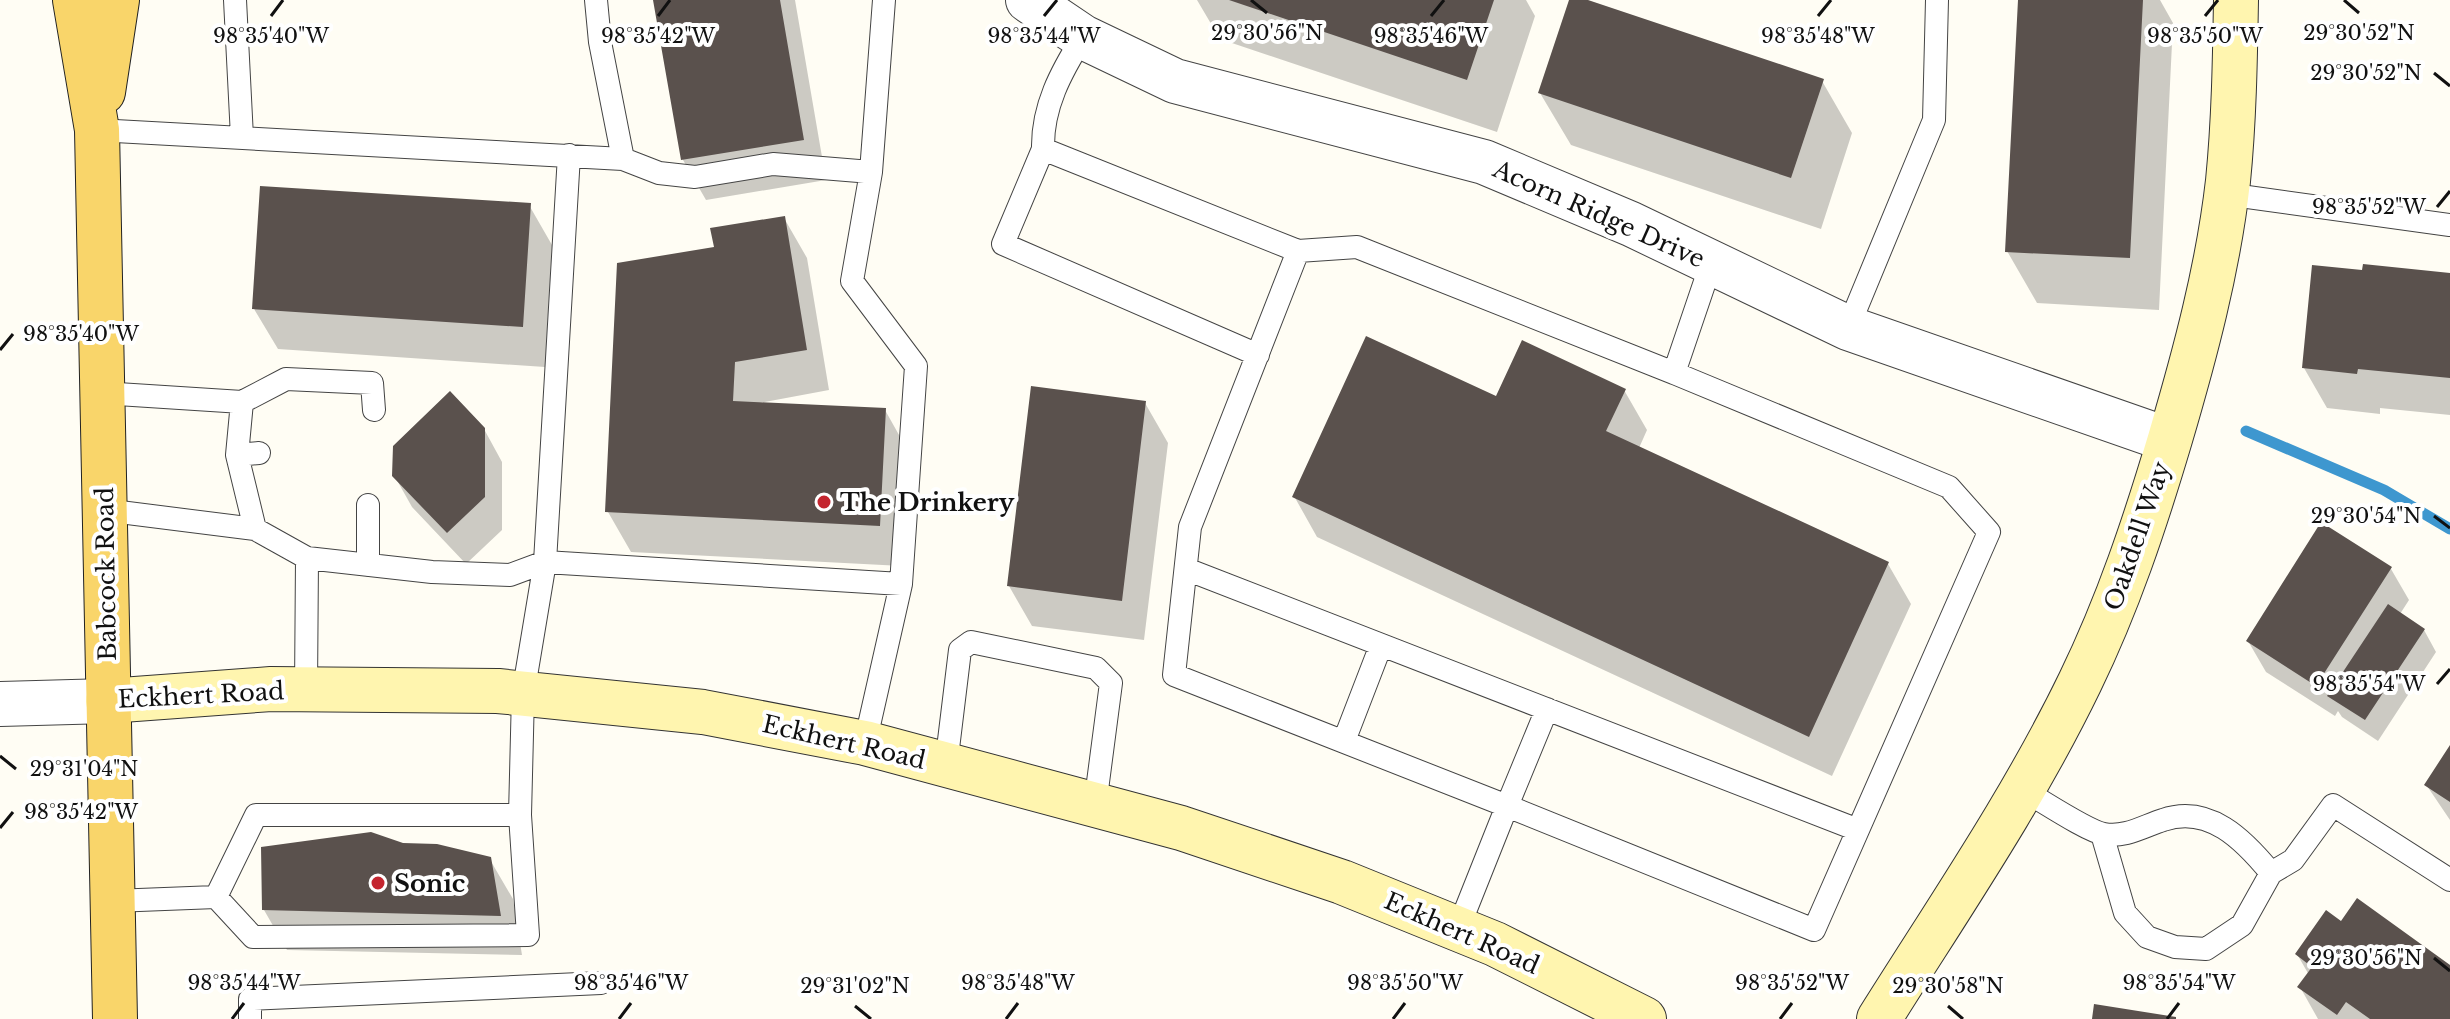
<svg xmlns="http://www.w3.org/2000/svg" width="2450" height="1019" font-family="'Libre Baskerville',serif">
  <rect width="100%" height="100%" fill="#fffdf4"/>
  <path fill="#0003" d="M655,0H795L826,180L706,200L683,160Z
    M1197,0H1526L1535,16L1497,132L1220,39Z
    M1571,0H1582L1822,81L1852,133L1821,229L1571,145L1540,93Z
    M2020,0H2160L2173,23L2159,310L2037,303L2007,251Z
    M529,205L552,245L545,367L278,349L254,309Z
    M784,218L807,258L829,390L754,404L885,410L908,451L902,566L631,552L608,512L716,249Z
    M2450,275V415L2380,408V414L2327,408L2304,368Z
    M1624,390L1647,430L1639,448L1888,564L1911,604L1832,776L1317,537L1294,496L1497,399Z
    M1145,403L1168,443L1144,640L1032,626L1009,586Z
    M484,429L502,462V530L466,564L412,507L394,475Z
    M2391,569L2409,600L2400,614L2424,630L2436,652L2378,741L2342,717L2338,711L2335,716L2266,672L2248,641Z
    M2450,749V820L2427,786Z
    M402,845L489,858L513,899L522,955L287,950L264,910Z
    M2342,923L2450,967V1019H2318L2300,987L2309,975L2297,954Z"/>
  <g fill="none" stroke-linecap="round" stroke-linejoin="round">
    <path stroke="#3e97cf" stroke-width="11" d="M2246,431L2384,490L2450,529"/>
  </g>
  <path fill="#5a514d" d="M653,0H780L804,140L681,160Z
    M1229,0H1494L1467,80Z
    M1569,0H1588L1824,79L1791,178L1538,93Z
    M2018,0H2143L2130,258L2005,252Z
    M260,186L531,203L523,327L252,309Z
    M785,216L807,350L735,362L733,401L886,408L880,526L605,512L617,263L714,247L710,228Z
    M2363,264L2450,273V378L2358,369L2357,374L2302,368L2312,265L2362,270Z
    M1366,336L1496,396L1522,340L1626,389L1606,431L1889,562L1809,737L1292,497Z
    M1031,386L1146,401L1122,601L1007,586Z
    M450,391L485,428V497L447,533L392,476L393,446Z
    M2321,522L2392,567L2316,686L2246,641Z
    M2388,604L2425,629L2365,720L2327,696Z
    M2450,745V802L2424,785Z
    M371,832L403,843L437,844L491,857L501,916L262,910L261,847Z
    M2357,898L2450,965V1019H2370L2346,1002L2337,1015L2297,987L2312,967L2295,954L2326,910L2341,921Z
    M2094,1004L2176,1017V1019H2092Z"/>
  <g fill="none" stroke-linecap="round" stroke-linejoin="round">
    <defs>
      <path id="lane" d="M235,0L242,137
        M97,130L623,159L600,42L596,0
        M1043,149C1042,107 1061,72 1083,37
        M569,155L545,562L901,584
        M623,159L659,173L695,177L773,164L871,172
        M2226,194L2450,225
        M1848,328L1934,120L1937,0
        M1258,355L1003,244L1043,149L1298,251
        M102,393L242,402L237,455L255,529
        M242,402L286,379L372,383L374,410
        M237,455L259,453
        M104,510L255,529L307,558
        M368,565V505
        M1186,569L1858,830
        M1547,709L1507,806L1174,675L1190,527L1298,251L1357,247L1674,373
        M1344,741L1381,645
        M865,743L901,584L916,366L852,281L871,172L884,0
        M946,765L960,650L971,642L1096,668L1111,683L1095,805
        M2023,790C2041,800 2087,831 2104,834C2125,838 2144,826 2163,820C2209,804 2244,840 2271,873
        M2102,834L2125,913L2147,937L2175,947L2206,949L2242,925L2271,873L2293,860L2333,805L2450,880
        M216,897L256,815H520
        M113,901L216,897L253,937L528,935L520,815L523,694L545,562L510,575L432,572L307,558L306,690
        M1458,929L1507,806L1814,930L1989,532L1949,487L1674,373L1711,264
        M250,1019V999L601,983"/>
      <path id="street" d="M1028,0L1083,37L1175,81L1484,162L1631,224L1848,328L2169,440
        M0,704L108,701"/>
      <path id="secondary" d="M108,701L271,689L498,691L703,712L865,743L1181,828L1342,882L1495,944L1644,1019
        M1879,1019C1948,909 2023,800 2080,682C2118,604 2145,523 2170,439C2195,354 2218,269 2228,181C2234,121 2235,60 2236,0"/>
      <path id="primary" d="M75,0L97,130L115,1019
        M103,92L117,0"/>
    </defs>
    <use href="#lane" stroke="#444" stroke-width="24"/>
    <use href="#street" stroke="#444" stroke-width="46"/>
    <use href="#secondary" stroke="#333" stroke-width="46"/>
    <use href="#primary" stroke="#222" stroke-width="46"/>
    <use href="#lane" stroke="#fff" stroke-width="22"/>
    <use href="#street" stroke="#fff" stroke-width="44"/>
    <use href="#secondary" stroke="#fff5af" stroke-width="44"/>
    <use href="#primary" stroke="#f9d56a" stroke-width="44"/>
  </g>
  <path fill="none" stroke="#111" stroke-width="3" d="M1251,0L1267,13M2344,0L2359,13M271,16L283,0M658,16L670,0M1044,16L1057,0M1431,16L1444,0M1818,16L1831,0M2205,16L2218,0M2434,73L2450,86M2437,207L2450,191M0,350L13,334M2434,516L2450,528M2437,684L2450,669M0,756L16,769M0,828L13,812M2434,958L2450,971M855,1006L871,1019M1948,1006L1963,1019M232,1019L244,1003M619,1019L631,1003M1006,1019L1018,1003M1393,1019L1405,1003M1780,1019L1792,1003M2167,1019L2179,1003"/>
  <g fill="#c4252f" stroke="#fff" stroke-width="3">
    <circle cx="824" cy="502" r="8"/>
    <circle cx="378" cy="883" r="8"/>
  </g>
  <g text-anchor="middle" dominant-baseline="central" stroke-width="8" stroke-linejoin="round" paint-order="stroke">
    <g font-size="24" fill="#111" stroke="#fff">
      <text transform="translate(1599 214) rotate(24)">Acorn Ridge Drive</text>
      <text transform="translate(2137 536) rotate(-71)">Oakdell Way</text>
      <text transform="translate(106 574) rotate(-91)">Babcock Road</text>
      <text transform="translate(201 695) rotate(-3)">Eckhert Road</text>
      <text transform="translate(844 742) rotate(13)">Eckhert Road</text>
      <text transform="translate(1462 933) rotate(24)">Eckhert Road</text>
    </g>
    <g font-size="24" font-weight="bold" fill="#111" stroke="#fff" text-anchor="start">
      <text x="840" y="502">The Drinkery</text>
      <text x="394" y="883">Sonic</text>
    </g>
  </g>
  <g font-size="20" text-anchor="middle" fill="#111" stroke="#fff" stroke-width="8" stroke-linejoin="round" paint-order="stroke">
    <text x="1267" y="40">29°30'56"N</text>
    <text x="2359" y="40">29°30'52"N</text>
    <text x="271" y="43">98°35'40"W</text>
    <text x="658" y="43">98°35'42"W</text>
    <text x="1044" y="43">98°35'44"W</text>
    <text x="1431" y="43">98°35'46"W</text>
    <text x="1818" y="43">98°35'48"W</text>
    <text x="2205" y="43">98°35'50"W</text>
    <text x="2366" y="80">29°30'52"N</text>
    <text x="2369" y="214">98°35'52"W</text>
    <text x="81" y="341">98°35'40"W</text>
    <text x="2366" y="523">29°30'54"N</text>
    <text x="2369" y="691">98°35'54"W</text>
    <text x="84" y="776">29°31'04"N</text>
    <text x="81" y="819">98°35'42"W</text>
    <text x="2366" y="965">29°30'56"N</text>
    <text x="244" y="990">98°35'44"W</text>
    <text x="631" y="990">98°35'46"W</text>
    <text x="1018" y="990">98°35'48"W</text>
    <text x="1405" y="990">98°35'50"W</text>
    <text x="1792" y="990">98°35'52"W</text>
    <text x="2179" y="990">98°35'54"W</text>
    <text x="855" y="993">29°31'02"N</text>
    <text x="1948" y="993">29°30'58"N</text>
  </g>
</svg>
